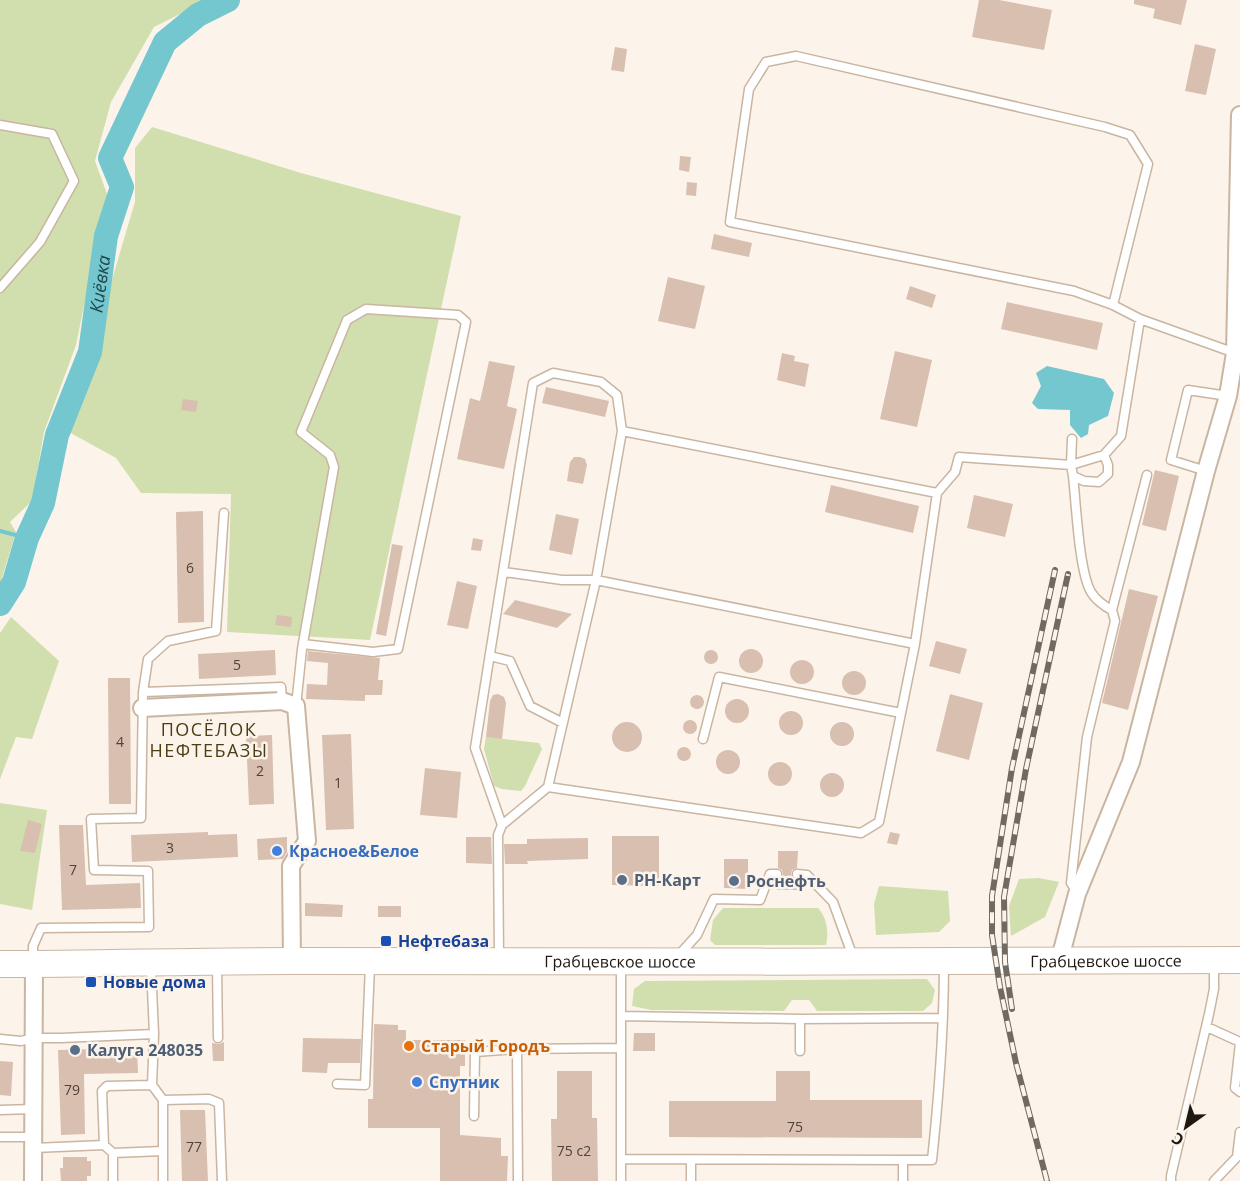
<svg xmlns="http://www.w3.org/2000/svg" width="1240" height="1181" font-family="'Open Sans',sans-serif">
  <rect width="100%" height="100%" fill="#fcf4eb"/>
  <path fill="#d0dfad" d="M0,0H208L154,27L111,102L95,161L107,194L76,345L44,432L32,501L10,522L16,532L0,584Z
    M152,127L301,173L461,216L370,640L227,632L231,494L141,493L116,458L67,431L135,202V148Z
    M11,617L59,661L32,739L16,737L0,779V633Z
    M486,737L539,743L542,749L525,786L521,791L502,789L494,786L484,749Z
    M0,803L47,810L32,910L0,904Z
    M1039,878L1059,882L1045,917L1011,936L1009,906L1019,879Z
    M879,886L948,891L950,921L939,932L876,935L874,904Z
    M723,908H818C827,917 829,933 826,945H715L710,940L713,920Z
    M927,979L935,990L932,1003L923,1011H817L809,1000H792L784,1011L651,1010L632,1006L634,989L645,981Z"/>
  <path fill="#74c7cf" d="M1047,366L1104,379L1114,393L1108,416L1089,425L1088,434L1081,438L1070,425V410L1038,409L1032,403L1041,386L1036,373Z"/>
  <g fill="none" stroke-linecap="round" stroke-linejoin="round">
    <path stroke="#74c7cf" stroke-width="4" d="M0,531L27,538"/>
    <path stroke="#74c7cf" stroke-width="24" id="s1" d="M0,604L14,582L27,538L43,503L57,435L90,352L106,236L122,187L110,158L165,42L198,15L228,0"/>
  </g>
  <path fill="#d8bfaf" d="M979,0H999L1052,10L1044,50L972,37Z
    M1134,0H1187L1181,25L1153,18L1155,9L1134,4Z
    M1195,44L1216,49L1206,95L1185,91Z
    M615,47L627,49L624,72L611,70Z
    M680,156L691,157L689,172L679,170Z
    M687,182L697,183L696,196L686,195Z
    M714,234L752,243L749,257L711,249Z
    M668,277L705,286L695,329L658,321Z
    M910,286L936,295L932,308L906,299Z
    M1007,302L1103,323L1097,350L1001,329Z
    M895,351L932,360L917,427L880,419Z
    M782,353L795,356L794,361L809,364L805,387L777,380Z
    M489,361L515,366L507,406L517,409L504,469L457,459L470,398L480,401Z
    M546,387L609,401L605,417L542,403Z
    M183,399L198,401L196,412L181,410Z
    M574,457H580L585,459L587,465L583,484L567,481L570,462Z
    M1155,470L1179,476L1166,531L1142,525Z
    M831,485L919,506L913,533L825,512Z
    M974,495L1013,504L1005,537L967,528Z
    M203,511L204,622L178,623L176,512Z
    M556,514L579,519L572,555L549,550Z
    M473,538L483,540L481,551L471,550Z
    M392,544L403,546L386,636L376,634Z
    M457,581L477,586L468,629L447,625Z
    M1129,589L1158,596L1128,710L1102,703Z
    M515,600L572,614L557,628L503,614Z
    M277,615L292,617L291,627L275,625Z
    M936,641L967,649L960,674L929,666Z
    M739 661a12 12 0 1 1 24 0a12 12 0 1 1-24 0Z
    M275,650L276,675L199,679L198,654Z
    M704 657a7 7 0 1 1 14 0a7 7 0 1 1-14 0Z
    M308,651L380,658L378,680H383L382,695H365V701L306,699L307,684L327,685L328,663L307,661Z
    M790 672a12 12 0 1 1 24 0a12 12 0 1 1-24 0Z
    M842 683a12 12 0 1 1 24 0a12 12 0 1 1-24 0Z
    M108,678H130L131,804H109Z
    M498,694L504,697L506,703L502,739L486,737L490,701L493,695Z
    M950,694L983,703L969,760L936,751Z
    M690 702a7 7 0 1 1 14 0a7 7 0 1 1-14 0Z
    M725 711a12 12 0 1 1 24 0a12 12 0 1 1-24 0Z
    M779 723a12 12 0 1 1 24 0a12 12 0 1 1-24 0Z
    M683 727a7 7 0 1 1 14 0a7 7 0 1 1-14 0Z
    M612 737a15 15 0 1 1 30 0a15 15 0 1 1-30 0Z
    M830 734a12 12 0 1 1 24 0a12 12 0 1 1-24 0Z
    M351,734L354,829L326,830L322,735Z
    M272,735L274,804L249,805L246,736Z
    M677 754a7 7 0 1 1 14 0a7 7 0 1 1-14 0Z
    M716 762a12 12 0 1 1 24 0a12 12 0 1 1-24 0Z
    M768 774a12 12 0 1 1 24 0a12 12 0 1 1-24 0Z
    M425,768L461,772L457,818L420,815Z
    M820 785a12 12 0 1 1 24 0a12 12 0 1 1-24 0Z
    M28,820L42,824L35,853L20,851Z
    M59,825H83L86,885L140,883L141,908L62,910Z
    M208,832V835L237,834L238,857L132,862L131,835Z
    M890,832L900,834L897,845L887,843Z
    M612,836H659V886L612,885Z
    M287,837V852L283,859L258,860L257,839Z
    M466,837H491L492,864L466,863Z
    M588,838V859L527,861L528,864H505L504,844H527V839Z
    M778,851H798L797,868L792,870L791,874L793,879L797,880V890H777V880L783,875L782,870L778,868Z
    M724,859H748V889L724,888Z
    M305,903L343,905L342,917L305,916Z
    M378,906H401V917H378Z
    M374,1024L398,1025V1030H406V1040H465V1066H460V1135L501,1138V1156H508L507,1181H440V1128H368V1099H373Z
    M634,1033H655V1051H633Z
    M303,1038L361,1039L360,1063H328L327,1073L302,1072Z
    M224,1042V1061H213L212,1043L219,1044Z
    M137,1048L138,1073L84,1074L85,1134L61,1135L58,1050Z
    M0,1061L13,1062L11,1096L0,1095Z
    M557,1071H592V1118H597L598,1181H552L551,1119H557Z
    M776,1071H810V1100H922V1138L669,1137V1101H776Z
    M180,1110H205L208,1181H182Z
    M63,1157H87V1161H91V1176H87V1181H61L60,1168H63Z"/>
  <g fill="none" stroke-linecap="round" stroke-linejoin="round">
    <defs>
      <path id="service" d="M0,125L52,134L74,181L40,242L0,288
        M1113,305L1148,164L1130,135L1105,127L796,56L766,62L749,89L730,222L1074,291L1113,305L1140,319L1235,353
        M622,431L937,493L915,644
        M1072,439L1071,465L1104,455L1121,436L1140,319
        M1206,471L1171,460L1188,390L1228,396
        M1073,476C1076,502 1079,572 1091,592C1095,599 1105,607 1112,610L1147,475
        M937,493L955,472L959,457L1071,465L1073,476L1084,481L1099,482L1108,474V465L1104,455
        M504,572L562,580H596L915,644L879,822L861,833L548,787
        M490,656L510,661L530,706L563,723
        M143,692L148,659L168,641L216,631L224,513
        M296,706L302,649L334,467L330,455L301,432L347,320L366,309L458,315L466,322L398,649L373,652L303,644
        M703,739L719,677L901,713
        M797,874L807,875L833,902L853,957
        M1077,893L1071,883L1087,737L1115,621L1112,610
        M678,956L697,935L714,899L760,900L770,874H777
        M499,959L498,835L502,825L548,787L596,580L622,431L617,395L601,382L553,373L533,383L475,748L502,825
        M33,961V946L41,928L149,927L148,871L94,870L91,819L141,818L143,692L281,687L282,701
        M217,965L218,1038
        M621,1016L800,1019
        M1207,1027L1240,1042
        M0,1039L21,1041L34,1038H61L154,1034
        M1240,1043L1235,1088L1240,1092
        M517,1049L518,1181
        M800,1051V1019L943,1018
        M337,1084L365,1085L370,965
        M163,1100L209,1099L219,1103L222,1181
        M0,1110L34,1109
        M474,1116L475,1052L517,1049L621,1048
        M0,1137H34
        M104,1145L102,1091L107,1086L152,1085
        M34,1148L104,1145L113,1153L163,1151V1100L152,1085L154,1034L151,966
        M163,1151V1181
        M621,1159L903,1160V1181
        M903,1160H932C939,1094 944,1029 944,963
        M691,1161V1181
        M113,1181V1153
        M621,1181V965
        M1171,1181V1176L1209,1014L1214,989V964
        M1214,1181L1237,1157L1240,1132"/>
      <path id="minor" d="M142,708L282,701L296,706L307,841L291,866L292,961
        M1059,962L1077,894L1131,762L1206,471L1228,396L1235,353L1240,115
        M33,1181L34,964"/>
      <g id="primary">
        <path id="s2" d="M0,964C98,964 195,961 293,961C609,961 924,963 1240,960"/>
      </g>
    </defs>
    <use href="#service" stroke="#c9b5a1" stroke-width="11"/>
    <use href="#minor" stroke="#c9b5a1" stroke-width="20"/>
    <use href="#primary" stroke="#c9b5a1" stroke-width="28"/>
    <use href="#service" stroke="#fff" stroke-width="8"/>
    <use href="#minor" stroke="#fff" stroke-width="16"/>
    <use href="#primary" stroke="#fff" stroke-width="26"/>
    <defs>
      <path id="rail" d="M1012,1009L1005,962L1004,897L1026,769L1068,574
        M1047,1181L1016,1063L1000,987L992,935V896L1012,768L1055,570"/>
    </defs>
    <use href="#rail" stroke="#716a62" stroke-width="6"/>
    <use href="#rail" stroke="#fcf4eb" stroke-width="4" stroke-dasharray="11" stroke-linecap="butt"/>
  </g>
  <g fill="#3f7fe0" stroke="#fcf4eb" stroke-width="2">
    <circle cx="277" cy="851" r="6"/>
    <circle cx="417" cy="1082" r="6"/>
  </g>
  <g fill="#5c6f8a" stroke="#fcf4eb" stroke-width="2">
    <circle cx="622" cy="880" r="6"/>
    <circle cx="734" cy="881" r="6"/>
    <circle cx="75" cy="1050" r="6"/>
  </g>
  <g fill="#1a4fb4" stroke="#fcf4eb" stroke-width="2">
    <rect x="380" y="935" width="12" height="12" rx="3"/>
    <rect x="85" y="976" width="12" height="12" rx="3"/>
  </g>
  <circle fill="#e8710a" stroke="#fcf4eb" stroke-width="2" cx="409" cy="1046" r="6"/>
  <g text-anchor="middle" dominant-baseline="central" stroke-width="5" stroke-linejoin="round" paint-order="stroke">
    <g font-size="14" fill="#4e4239">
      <text x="190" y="567">6</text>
      <text x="237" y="664">5</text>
      <text x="120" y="741">4</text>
      <text x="260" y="770">2</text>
      <text x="338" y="782">1</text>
      <text x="170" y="847">3</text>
      <text x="73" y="869">7</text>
      <text x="72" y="1089">79</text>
      <text x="795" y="1126">75</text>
      <text x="194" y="1146">77</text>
      <text x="574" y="1150">75 с2</text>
    </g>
    <g font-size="16" font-weight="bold" fill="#366cbe" stroke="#fcf4eb" text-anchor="start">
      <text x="289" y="851">Красное&amp;Белое</text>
      <text x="429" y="1082">Спутник</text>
    </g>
    <g font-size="16" font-weight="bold" fill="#4e5e75" stroke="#fcf4eb" text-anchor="start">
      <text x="634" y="880">РН-Карт</text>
      <text x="746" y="881">Роснефть</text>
      <text x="87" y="1050">Калуга 248035</text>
    </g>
    <g font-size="16" font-weight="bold" fill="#164399" stroke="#fcf4eb" text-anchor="start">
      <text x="398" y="941">Нефтебаза</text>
      <text x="103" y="982">Новые дома</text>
    </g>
    <g font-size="16" fill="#201912" stroke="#fcf4eb">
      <text stroke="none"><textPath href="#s2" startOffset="1106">Грабцевское шоссе</textPath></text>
      <text stroke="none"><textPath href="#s2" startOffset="620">Грабцевское шоссе</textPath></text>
    </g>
    <g font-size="16" font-weight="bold" fill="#c56008" stroke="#fcf4eb" text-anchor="start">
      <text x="421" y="1046">Старый Городъ</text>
    </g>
    <g font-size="18" font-style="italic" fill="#1f464a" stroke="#fcf4eb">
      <text stroke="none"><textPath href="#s1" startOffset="338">Киёвка</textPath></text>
    </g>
    <g font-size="18" letter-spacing="1.5" fill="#4b3e15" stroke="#fcf4eb">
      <text x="209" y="729">ПОСЁЛОК<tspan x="209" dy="21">НЕФТЕБАЗЫ</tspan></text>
    </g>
  </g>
  <g transform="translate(1186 1127) rotate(214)" stroke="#fcf4eb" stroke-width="4.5" paint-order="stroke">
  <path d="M0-4.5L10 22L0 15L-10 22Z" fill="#201912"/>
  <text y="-9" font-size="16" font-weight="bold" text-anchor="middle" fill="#201912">С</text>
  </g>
</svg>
